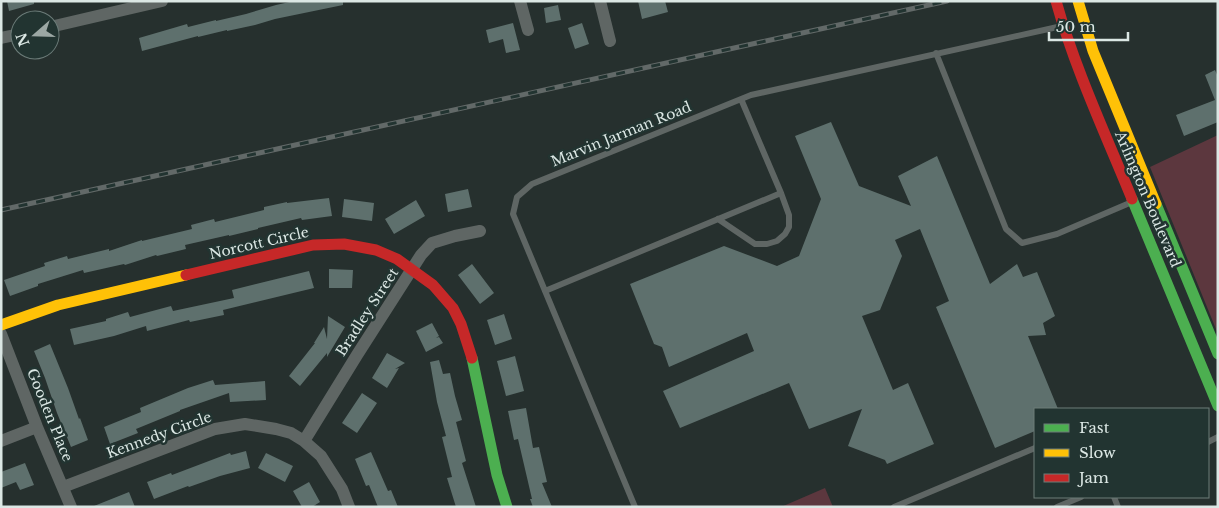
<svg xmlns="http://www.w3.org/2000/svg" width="1219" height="508" font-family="'Libre Baskerville',serif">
  <rect width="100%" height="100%" fill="#26302e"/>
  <path fill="#5c373e" d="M1218,135V334L1150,167Z
    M825,488L833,507H781Z"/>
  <path fill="#5e706d" d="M7,1H34V4L9,11Z
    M294,1H343V5L275,19L255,25L227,31V30L198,37V36L142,51L139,38L187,24L188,27L216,20V21L246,14L276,5Z
    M638,1H665L668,12L642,19Z
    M558,5L561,20L546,23L544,8Z
    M513,23L520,50L506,53L503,39L489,43L486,30Z
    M582,23L589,44L575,49L568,28Z
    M1215,70L1218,77V122L1184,136L1176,115L1215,100L1205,75Z
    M831,122L859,186L911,206L898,176L937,156L990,284L1017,264L1023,277L1037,272L1055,316L1043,323L1046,335L1028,336L1058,409H1035V431L995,448L936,307L949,301L920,229L895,240L902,256L880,310L862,316L893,390L908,383L934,444L887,464L885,460L848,446L862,409L809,429L789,383L680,428L663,391L754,351L747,333L669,367L662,347L654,344L630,284L724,246L777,266L799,256L821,199L795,136Z
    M468,189L472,207L448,212L445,194Z
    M329,198L332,216L302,220L301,218L258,228V229L229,236V235L185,245L186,249L157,256L156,255L125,265L124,264L84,273L83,270L38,284V286L10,296L4,280L45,266L44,263L67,256L68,259L109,249V251L142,240V241L192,229L191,225L214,219L215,222L264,210V207L287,202V203Z
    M344,199L374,203L372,221L342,217Z
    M416,200L425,216L394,234L385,219Z
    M472,264L494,293L480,304L458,275Z
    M329,269L353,270L352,288H329Z
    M309,271L314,288L223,310L224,315L190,322L189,320L147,331L146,326L114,336L74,345L70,329L106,321V319L128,312L130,317L171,306L173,311L234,298L232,290Z
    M504,314L512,339L495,345L487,320Z
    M328,316L345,327L327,357V353L300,386L289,376L315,343H314L324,327L327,339Z
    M432,323L439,336L436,338L439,337L443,343L426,352L416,331Z
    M50,344L68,388L79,419L80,418L88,440L71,447L57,413L45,378L34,351Z
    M387,353L405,363L395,369L399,368L387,388L372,378Z
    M515,356L524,391L506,396L497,361Z
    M439,360L443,374L450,373L455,396L462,420L456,422L466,461L462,463L476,507H456L447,478L452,477L442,437L446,436L437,402L430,362Z
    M213,380L215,385L265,381L266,400L230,402L229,393L180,410V411L136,429L138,433L110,444L104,427L141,412L140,408L188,388Z
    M362,393L377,403L357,433L342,423Z
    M526,408L533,448L539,447L547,482L542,483L552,507H533L530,499H532L518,439L514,440L508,411Z
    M246,451L250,468L220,476L189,487L188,486L154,499L147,482L171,473L172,475L230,453L231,455Z
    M371,452L388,491L391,490L398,507H378L369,485L366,486L355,459Z
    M266,453L293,466L285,482L258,468Z
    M25,463L34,485L20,490L16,482L1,488V472Z
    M309,482L320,502L312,507H302L293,491Z
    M129,492L135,507H94V506Z"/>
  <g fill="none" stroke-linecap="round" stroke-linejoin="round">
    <path stroke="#5f6664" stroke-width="6" d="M936,53L1006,229L1022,243L1057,234L1132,202
      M718,219L755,244H767L777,241L785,234L789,227V215L781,193
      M545,291L781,193L741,99
      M1208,442L1218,437
      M1114,497L1118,507
      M635,507L513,214L517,197L532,184L751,95L1062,26
      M894,507L1035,448
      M1057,507L1081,497"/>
    <path stroke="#5f6664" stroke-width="12" d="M520,1L528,30
      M600,1L610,41
      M50,27L162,1
      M1,38L20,34
      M1,334L37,427L71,507
      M1,441L37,427
      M304,441L357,355L421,255L432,243L455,236L480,231
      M63,487L215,429L245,424L276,429L291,433L304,441L321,456L342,489L349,507"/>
    <path stroke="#4caf50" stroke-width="11" d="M1132,199L1218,406
      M1156,204L1218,354
      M472,358L497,475L507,507"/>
    <path stroke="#ffc107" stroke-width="11" d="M1078,1L1093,51L1156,204
      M1,325L58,305L186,275"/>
    <path stroke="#c62828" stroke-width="11" d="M1056,1C1075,69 1105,133 1132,199
      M186,275L313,245L344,244L376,250L397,259L433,285L453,308L461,324L472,358"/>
    <defs>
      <path id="rail" d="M1,210L947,1"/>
    </defs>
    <use href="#rail" stroke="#626968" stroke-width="5"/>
    <use href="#rail" stroke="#223431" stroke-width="3" stroke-dasharray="9" stroke-linecap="butt"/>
  </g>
  <g text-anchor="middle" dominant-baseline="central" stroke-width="5" stroke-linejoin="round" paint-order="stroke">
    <g font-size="14" fill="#dbe7e4" stroke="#223431">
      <text transform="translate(621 134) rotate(-22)">Marvin Jarman Road</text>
      <text transform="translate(1148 199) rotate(67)">Arlington Boulevard</text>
      <text transform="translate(259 243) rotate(-13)">Norcott Circle</text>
      <text transform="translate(367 312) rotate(-57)">Bradley Street</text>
      <text transform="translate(50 415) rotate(68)">Gooden Place</text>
      <text transform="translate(159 435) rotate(-20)">Kennedy Circle</text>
    </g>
  </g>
  <rect width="1219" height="508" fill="none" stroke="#dbe7e4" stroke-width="5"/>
  <rect x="1034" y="408" width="175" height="90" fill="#223431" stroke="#6c7c79"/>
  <rect x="1044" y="424" width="25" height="8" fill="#4caf50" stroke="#6c7c79"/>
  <text x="1079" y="433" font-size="15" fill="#dbe7e4">Fast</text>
  <rect x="1044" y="449" width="25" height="8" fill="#ffc107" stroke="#6c7c79"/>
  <text x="1079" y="458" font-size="15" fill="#dbe7e4">Slow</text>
  <rect x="1044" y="474" width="25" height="8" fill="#c62828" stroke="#6c7c79"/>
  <text x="1079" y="483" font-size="15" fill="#dbe7e4">Jam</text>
  <g transform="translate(35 35) rotate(250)"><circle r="24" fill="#223431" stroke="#6c7c79"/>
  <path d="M0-4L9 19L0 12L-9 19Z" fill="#9ca7a4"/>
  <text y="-8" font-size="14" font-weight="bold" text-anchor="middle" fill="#dbe7e4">N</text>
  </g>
  <path d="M1049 32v8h79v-8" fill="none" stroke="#dbe7e4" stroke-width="2.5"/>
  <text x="1056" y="32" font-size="15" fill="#dbe7e4" stroke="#223431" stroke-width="4" paint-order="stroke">50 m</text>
</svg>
